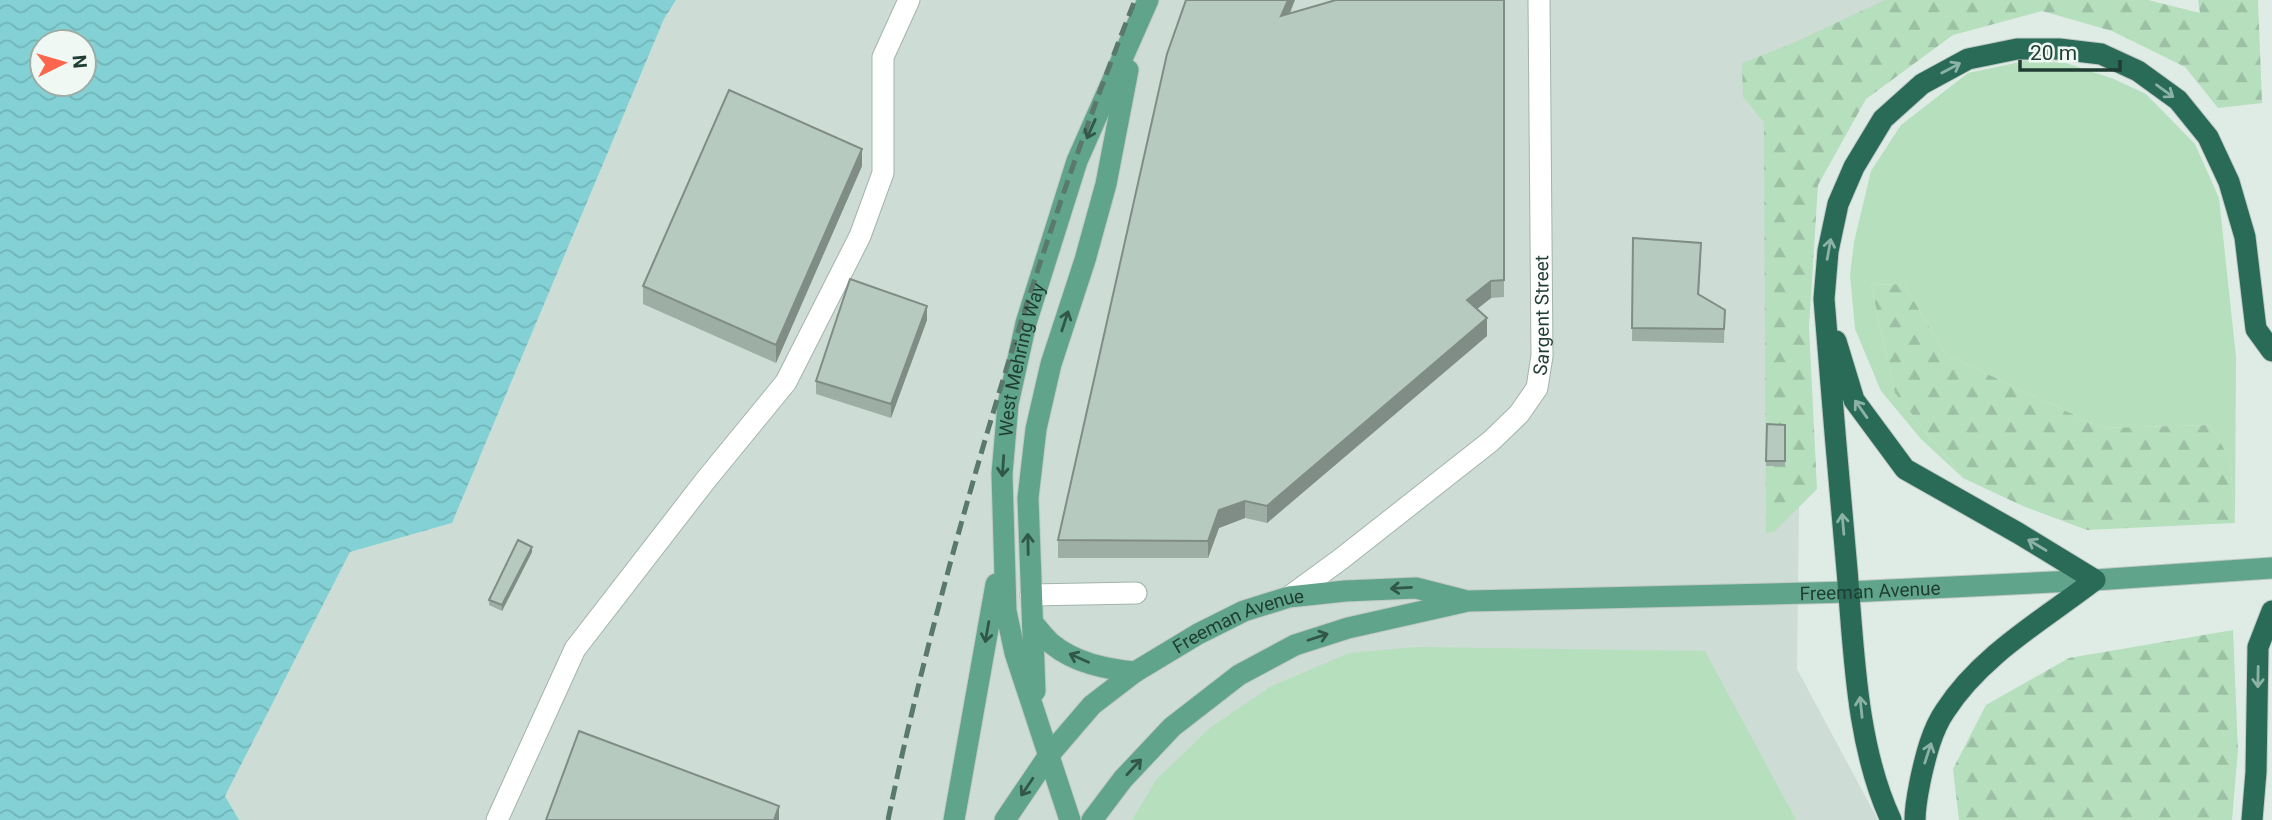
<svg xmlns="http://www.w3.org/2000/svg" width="2272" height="820" font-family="Roboto,sans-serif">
  <defs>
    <pattern id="forest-firs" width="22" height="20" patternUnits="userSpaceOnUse" patternTransform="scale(1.75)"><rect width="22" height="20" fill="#b6dfbd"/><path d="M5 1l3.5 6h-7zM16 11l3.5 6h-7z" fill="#9cc0a3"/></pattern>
    <pattern id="water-waves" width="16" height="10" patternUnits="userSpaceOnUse" patternTransform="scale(1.75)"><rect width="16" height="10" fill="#83d1d5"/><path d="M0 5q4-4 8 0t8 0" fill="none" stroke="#71b4b7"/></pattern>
  </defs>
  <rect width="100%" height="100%" fill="#dfece5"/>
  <path fill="#cddcd4" d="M676,0H2009L1804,109L1797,669L1878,820H239L225,796L350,552L452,523L664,19Z"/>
  <path fill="#b6dfbd" d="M2025,61L2066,63L2114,79L2146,94L2195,144L2219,198L2236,357L2235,523L2230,459L2210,425L2102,428L1945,354L1904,284L1871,285L1895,393L1963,478L1921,439L1881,391L1855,329L1850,275L1854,242L1871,171L1901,125L1968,73Z
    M1417,647L1705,651L1796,820H1132L1157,779L1211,727L1270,687L1349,653Z"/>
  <path fill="url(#forest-firs)" d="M1885,0H2148L2200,13L2198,0H2258L2262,103L2218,108L2185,67L2112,31L2042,11L1953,35L1866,99L1818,185L1809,327L1817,489L1774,532L1766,533L1764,122L1743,97L1742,63L1789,45Z
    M1904,284L1945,354L2102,428L2210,425L2230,459L2235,523L2087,530L2025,507L1963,478L1895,393L1871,285Z
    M2233,630L2238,750L2232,820H1959L1953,769L1986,705L2069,658Z"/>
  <path fill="url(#water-waves)" fill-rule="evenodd" d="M0,0H676L664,19L452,523L350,552L225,796L239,820H0ZM42,42H84V84H42Z"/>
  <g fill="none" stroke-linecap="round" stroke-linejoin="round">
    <defs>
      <g id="minor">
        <path d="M1031,595L1136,593"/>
        <path id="s1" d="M1289,597L1341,559L1491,441L1519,414L1537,388L1542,356L1539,0"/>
        <path d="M497,820L575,649L705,481L786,382L860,236L883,173V57L909,0"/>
      </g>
      <g id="major">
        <path d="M1033,623C1039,630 1045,638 1052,644C1075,663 1106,669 1135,672"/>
        <path d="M1035,691L1028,498L1036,429L1051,364L1085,260L1106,184L1128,70"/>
        <path d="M954,820L996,584"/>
        <path id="s2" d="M1005,820L1049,755L1092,705L1135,672L1198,634L1244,611L1289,597L1345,591L1416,588L1463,600"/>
        <path id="s3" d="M1070,820L1015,653L1006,611L1002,474L1008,404L1026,323L1077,161L1148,0"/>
        <path id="s4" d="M1092,820L1123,779L1172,727L1239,675L1295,645L1348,628L1468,601L1849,592L2095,580L2272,568"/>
      </g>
      <path id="highway" d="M1836,341L1854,400L1905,469L2018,533L2095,580C2043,620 1981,655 1945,711C1932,730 1926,755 1921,777C1918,792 1915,805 1915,820
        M1891,820C1856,745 1854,651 1847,570C1839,480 1831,389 1824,299L1828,251L1838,204L1854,167L1883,119L1922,84L1968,59L2017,49H2059L2101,54L2138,71L2178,100L2208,137L2229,182L2245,237L2256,329L2272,351
        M2252,820L2256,772L2258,647L2272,611"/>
    </defs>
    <use href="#minor" stroke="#a2b4ac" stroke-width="23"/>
    <use href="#major" stroke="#c0c9c6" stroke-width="23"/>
    <use href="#highway" stroke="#c0c9c6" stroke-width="23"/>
    <use href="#minor" stroke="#fff" stroke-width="21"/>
    <use href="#major" stroke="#61a48c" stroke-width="21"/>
    <use href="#highway" stroke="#296b57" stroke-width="21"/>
    <path stroke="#59796d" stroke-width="5" stroke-dasharray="14 7" stroke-linecap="butt" d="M888,820C909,718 935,617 963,517C1012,342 1068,169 1135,0"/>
  </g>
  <path fill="#9daea5" d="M1295,0L1290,14L1504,0V297L1491,298L1477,309L1487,336L1267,523L1245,518L1219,528L1208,558H1058V540Z
    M862,166L776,363L643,304V286Z
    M1633,238L1701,257L1699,295L1725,310L1724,343L1632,341Z
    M927,320L891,418L816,394V381Z
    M1767,424L1785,425V466H1766Z
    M532,552L502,611L489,605V600Z"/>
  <path fill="#808d86" d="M1288,0H1295L1281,33V16Z
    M862,149V166L776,363V345Z
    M1491,281V298L1467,317V300Z
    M927,306V320L891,418V404Z
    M1487,318V336L1267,523V506Z
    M1245,501V518L1219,528L1208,558V541L1219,510Z
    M532,547V552L502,611V605Z
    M779,806V820H774Z"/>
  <path fill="#b7cac0" stroke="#808d86" stroke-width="2" d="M1186,0H1288L1281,16L1336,0H1504V280L1491,281L1467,300L1487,318L1267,506L1245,501L1219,510L1208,541L1058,540L1167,54Z
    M729,90L862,149L776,345L643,286Z
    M1633,238L1701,243L1698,294L1725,310L1724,329L1632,328Z
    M850,279L927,306L891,404L816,381Z
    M1767,424L1785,425V461H1766Z
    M518,540L532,547L502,605L489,600Z
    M579,731L779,806L774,820H546Z"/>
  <defs><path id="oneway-shaft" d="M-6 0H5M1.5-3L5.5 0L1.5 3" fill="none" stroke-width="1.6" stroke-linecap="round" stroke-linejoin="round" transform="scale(1.75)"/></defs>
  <g stroke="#8cb2a5">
    <use href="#oneway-shaft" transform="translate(1951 68) rotate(-28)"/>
    <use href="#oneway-shaft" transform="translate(2165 91) rotate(36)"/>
    <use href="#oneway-shaft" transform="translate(1829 249) rotate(-80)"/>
    <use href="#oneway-shaft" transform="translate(1861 409) rotate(-125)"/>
    <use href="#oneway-shaft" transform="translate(1843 524) rotate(-95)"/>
    <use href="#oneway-shaft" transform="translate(2037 545) rotate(-149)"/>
    <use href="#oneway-shaft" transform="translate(2258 677) rotate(91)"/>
    <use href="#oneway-shaft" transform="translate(1861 707) rotate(-96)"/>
    <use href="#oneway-shaft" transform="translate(1928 753) rotate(-72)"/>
  </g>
  <g stroke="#305748">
    <use href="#oneway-shaft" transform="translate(1091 129) rotate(114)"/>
    <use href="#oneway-shaft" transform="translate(1065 321) rotate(-72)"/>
    <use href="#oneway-shaft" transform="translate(1003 466) rotate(94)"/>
    <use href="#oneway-shaft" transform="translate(1028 544) rotate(-91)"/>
    <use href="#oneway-shaft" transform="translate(1401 588) rotate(177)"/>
    <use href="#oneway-shaft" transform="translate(987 632) rotate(100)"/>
    <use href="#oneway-shaft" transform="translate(1318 637) rotate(-18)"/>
    <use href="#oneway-shaft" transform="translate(1079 658) rotate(-156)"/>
    <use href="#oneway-shaft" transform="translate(1134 767) rotate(-47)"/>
    <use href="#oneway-shaft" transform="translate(1027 787) rotate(124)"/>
  </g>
  <g text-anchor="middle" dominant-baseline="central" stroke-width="5" stroke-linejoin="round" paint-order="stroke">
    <g font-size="19" fill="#1f3d32" stroke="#f0f8f3">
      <text stroke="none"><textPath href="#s1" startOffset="399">Sargent Street</textPath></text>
      <text stroke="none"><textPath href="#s3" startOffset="472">West Mehring Way</textPath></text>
      <text stroke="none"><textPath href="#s4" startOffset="852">Freeman Avenue</textPath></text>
      <text stroke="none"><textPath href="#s2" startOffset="315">Freeman Avenue</textPath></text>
    </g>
  </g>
  <g transform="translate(63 63) rotate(85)"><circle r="33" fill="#f0f8f3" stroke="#9cada6" stroke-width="2"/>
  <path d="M0-5L12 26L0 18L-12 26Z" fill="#fc664d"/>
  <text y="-10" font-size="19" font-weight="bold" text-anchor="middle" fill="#1f3d32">N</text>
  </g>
  <path d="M2020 60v10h100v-10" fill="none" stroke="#1f3d32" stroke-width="3.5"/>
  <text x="2030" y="60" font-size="21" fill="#1f3d32" stroke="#f0f8f3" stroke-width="5" paint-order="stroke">20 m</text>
</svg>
